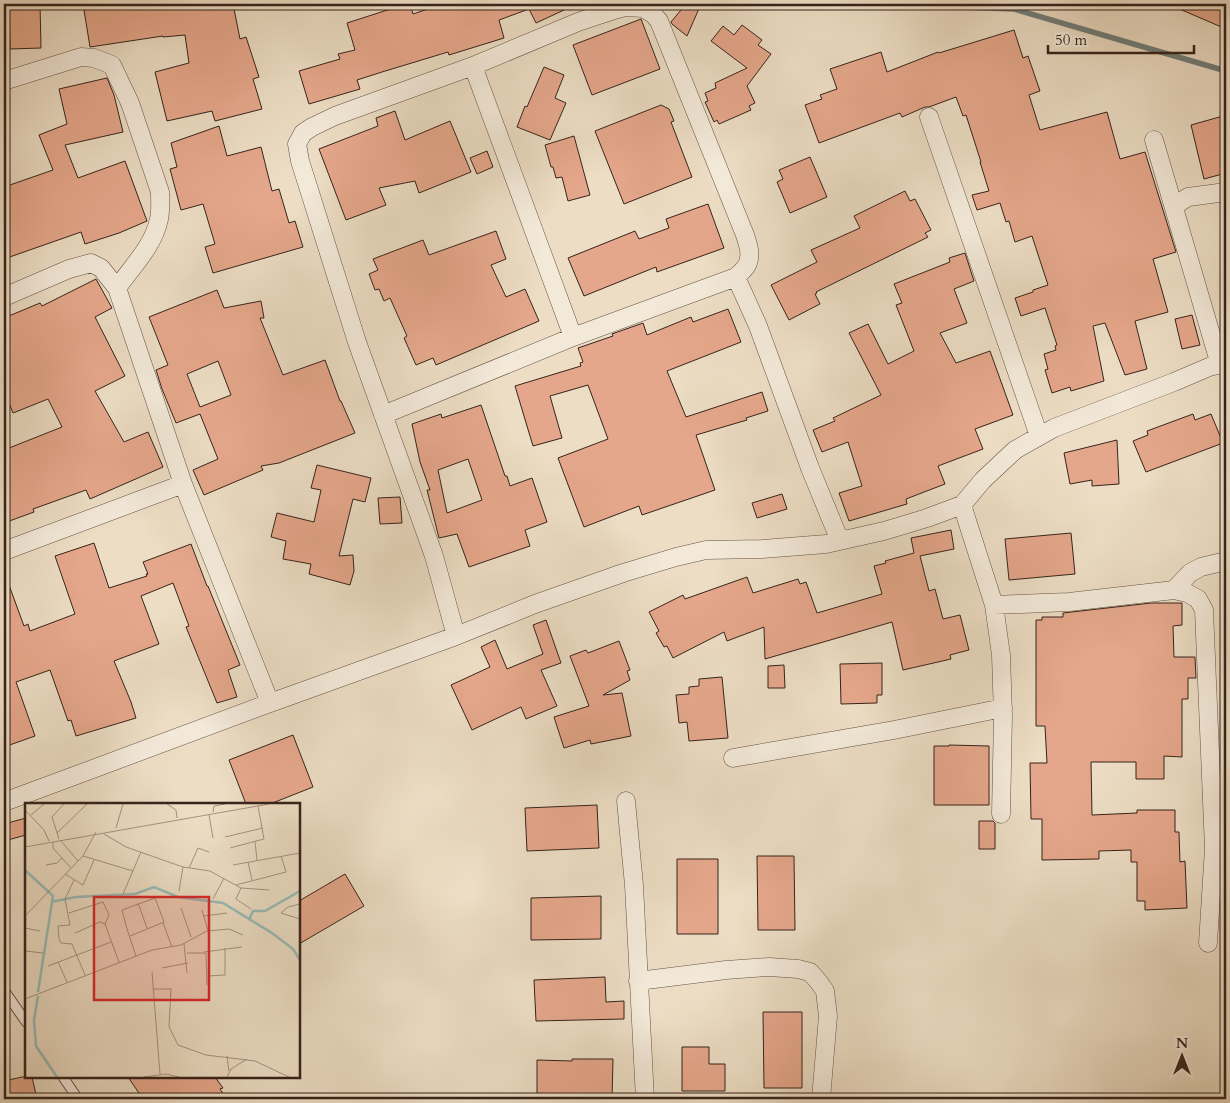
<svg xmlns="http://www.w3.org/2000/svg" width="1230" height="1103" font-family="Cardo,serif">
  <rect width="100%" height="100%" fill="#ecddc4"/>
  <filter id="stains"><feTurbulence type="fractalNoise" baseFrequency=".004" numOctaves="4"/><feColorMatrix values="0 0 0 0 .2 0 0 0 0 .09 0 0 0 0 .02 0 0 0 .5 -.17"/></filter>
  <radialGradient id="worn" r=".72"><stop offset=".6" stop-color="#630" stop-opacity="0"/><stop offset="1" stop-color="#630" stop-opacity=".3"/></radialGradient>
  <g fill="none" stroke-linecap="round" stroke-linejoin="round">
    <path stroke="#717e7a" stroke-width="5.5" d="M898,4L901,5L1014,9L1226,71"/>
  </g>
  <path fill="#e5a78b" stroke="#36231b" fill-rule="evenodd" d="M40,4L41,48L10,49L9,5Z
    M122,4H233L240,39L246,37L259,77L253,79L262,109L215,121L212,111L167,121L155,72L189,63L185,35L163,37V36L90,47L84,10Z
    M406,4H410L413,14L443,4H577L536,23L529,9L499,20L504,38L449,55L448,52L382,72L357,80L360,89L309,104L299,71L340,59L338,54L355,50L347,23Z
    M686,4H701L687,36L672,24L671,22Z
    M1168,4H1226V29Z
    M641,19L660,69L592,95L573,45Z
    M742,25L762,40L758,45L771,54L747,86L755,103L749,106L751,110L719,124L717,120L714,122L705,102L708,101L705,93L716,88L715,83L747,68L711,41L723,26L734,35Z
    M1014,30L1023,58L1028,56L1040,91L1029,95L1040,130L1107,112L1120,159L1145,152L1176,252L1153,259L1168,312L1135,321L1147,369L1125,375L1105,323L1093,326L1104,381L1071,391L1070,387L1052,393L1045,370L1048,369L1044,354L1056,350L1055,346L1057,345L1045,308L1021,316L1015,298L1033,292V290L1048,285L1032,236L1015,242L1009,221L1006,222L1000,203L977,210L972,195L989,191L980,162H981L966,115L963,116L956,97L929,107H925L902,117L900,113L819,143L805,105L822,99L820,95L837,89L830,69L881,52L887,72L938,52L939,53Z
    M544,67L564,75L555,98L566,103L550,140L517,127L525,106L527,107Z
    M107,78L114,95L123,132L65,145L78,178L125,161L147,221L119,233L85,244L81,232L4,259V187L53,170L39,135L67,124L59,89Z
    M661,105L669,109L674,121L671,122L692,177L624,204L595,131Z
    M395,111L405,140L450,121L471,172L419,193L415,181L379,188L386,205L346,220L319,149L378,126L376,118Z
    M1223,116L1226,129V173L1204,179L1191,125Z
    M219,126L227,156L261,147L272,191L279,189L289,223L295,221L303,247L213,273L205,247L215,244L203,204L181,210L170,169L177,167L171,143Z
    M574,136L590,195L568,201L562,177L556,178L553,167H551L545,145Z
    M487,151L493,167L477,174L470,158Z
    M810,157L827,197L790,213L777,182L783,179L779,170Z
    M905,191L910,201L915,199L931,230L925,233L928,237L816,292L817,293L815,294L820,304L789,320L771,285L817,262L811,250L860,228L854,216Z
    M708,204L724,248L657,272L656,267L584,296L568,258L635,231L639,239L669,228L666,219Z
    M496,231L506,259L491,265L506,297L525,289L539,321L436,365L433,358L416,365L404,338L407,336L390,298L384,301L379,289L375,290L369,274L378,270L373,259L423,240L429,255Z
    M965,253L974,281L954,289L967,323L940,333L956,363L990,351L1013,415L975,429L983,449L938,466L945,484L906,499L907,504L849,521L839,493L862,486L848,442L822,452L813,430L835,421L833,418L881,395L849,333L868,324L888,364L914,351L896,305L902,303L894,284L950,262L949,258Z
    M96,279L112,308L95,317L125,376L95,391L124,442L148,432L163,467L90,499L86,490L33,509L34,512L4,523V450L62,427L48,399L13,413L4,390V318L40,303L42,306Z
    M217,290L224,308L261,301L264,318H260L283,375L325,360L340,401H341L355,433L279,463L261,466L263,470L204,495L193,470L218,459L200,414L176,423L162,389L156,370L168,365L149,317ZM218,361L231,395L200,407L187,374Z
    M728,309L741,342L667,371L686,417L762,392L768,411L746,418L747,420L696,435L715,490L642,515L639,506L584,527L558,458L608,439L588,385L550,396L562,438L533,446L515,386L581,366L580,363L583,362L578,348L613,336L612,334L643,323L647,335L691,317L693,322Z
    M1192,315L1200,345L1182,349L1175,319Z
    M481,405L505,476H507L510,486L532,478L547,522L525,530L530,546L469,567L457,534L439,538L427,490H430L420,462L412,424L441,414L442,418ZM468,459L482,500L447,513L438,470Z
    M1193,414L1195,420L1211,414L1223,443L1146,472L1133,441L1148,435L1147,431Z
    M1117,440L1119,484L1092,486V480L1070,484L1064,453Z
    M317,465L371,478L365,502L353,499L339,556L353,555L354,571L350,585L309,574L311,564L283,559L286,541L271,537L277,513L314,522L321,490L311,488Z
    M782,494L787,509L757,518L752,503Z
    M400,497L402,523L380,524L378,498Z
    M951,530L954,549L920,556L929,591L935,589L943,619L960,615L969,650L950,655L951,659L903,670L892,622L765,659L764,627L727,641L724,632L673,658L667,646L664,647L656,633L659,631L649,612L683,595L685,599L747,577L753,593L798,579L800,584L806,582L817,613L882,594L874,566L886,563L885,561L914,553L911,538Z
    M1071,533L1075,574L1009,580L1005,539Z
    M94,543L109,588L147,576L146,574H148L143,562L191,544L207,586H208L240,665L228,670L237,697L217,703L186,627L189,626L173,583L141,596L159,644L114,661L131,702L136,718L76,736L71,720L68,721L50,670L16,682L35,736L4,747V577H6L24,626L28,624L30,631L75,614L55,556Z
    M1151,603H1182V625L1173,626L1174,657H1195L1196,678H1188V699H1182V757L1164,756V779H1136V762H1091L1092,815L1137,813V810H1175V832H1179L1180,862L1185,861L1187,908L1145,910V901H1137V862H1131V850L1099,851V859L1042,860V819H1031L1030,763H1047L1045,726H1036V620H1042V617H1063V613Z
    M546,620L561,663L541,670L557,706L526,719L521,707L472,730L451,685L490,667L481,647L495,640L507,669L543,654L533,625Z
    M619,641L630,670L627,671L630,680L603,695L622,693L631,736L591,744L590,740L564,748L554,717L589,706L570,656L586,650L588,653Z
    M882,663V695H877V703L841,704L840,664Z
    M784,665L785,688H768V666Z
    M722,677L728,738L689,741L687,722L679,723L676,695L689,694V687L699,686V679Z
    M293,735L313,787L270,804H246L229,760Z
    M949,745L989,746V805H934V746H949Z
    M597,805L599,848L527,851L525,808Z
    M26,818V835L4,841V824Z
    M979,821H993L995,823V849H979Z
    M757,856H794L795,930H758Z
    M677,859H718V934H677Z
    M345,874L364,906L299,944V901Z
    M601,896V939L531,940V898Z
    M605,977L606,1002L624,1001V1019L536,1021L534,980Z
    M763,1012H802V1088H764Z
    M682,1047H709V1064H725V1091H682Z
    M572,1059H613L612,1099H537V1060L572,1061Z
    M22,1077H32L37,1099H4V1081Z
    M128,1077H215L223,1088L220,1089L227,1099H143Z"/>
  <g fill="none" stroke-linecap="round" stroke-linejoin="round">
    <defs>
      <path id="service" d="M4,990L26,1022
        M63,1077L78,1099"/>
      <path id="minor" d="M473,66L573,337
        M4,81L81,57L94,58L112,65L130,103L160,192C160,201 161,210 159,219C154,245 132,267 117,288
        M929,117L1039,436
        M1154,140L1220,365
        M1174,206L1188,197L1226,192
        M736,277L758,326L810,468L840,541
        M4,297L69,269L91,263L101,268L117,288L183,484L270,703
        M383,415L573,337L736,277C739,274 745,269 747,265C752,255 748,244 745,235L659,21L653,14L643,8L625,7L614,10L578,22L473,66L335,116L312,127L303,133L297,144L300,161L357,342L434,556L456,636
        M962,505L994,605L1001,655L1003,716L1001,814
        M4,551L183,484
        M1174,590L1190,573L1201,567L1226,561
        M994,605L1069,602L1174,590L1187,593L1198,599L1204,610L1214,848L1208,943
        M733,758L894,730L1003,708
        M626,801L634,885L645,1099
        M4,802L270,703L456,636L535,604L623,573L676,557L706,550L762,549L826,544L884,531L927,518L962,505L983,480L1015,450L1054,428L1174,382L1209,367L1226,363
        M638,981L726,970L769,967L798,969L810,972L818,981L825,991L828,1016L821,1099"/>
    </defs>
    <use href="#service" stroke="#645245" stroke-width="11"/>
    <use href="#minor" stroke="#645245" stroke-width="19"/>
    <use href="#service" stroke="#f3e9d9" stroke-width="9"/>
    <use href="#minor" stroke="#f3e9d9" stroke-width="18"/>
  </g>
  <g transform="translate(25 803)">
    <rect width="275" height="275" fill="#ecddc4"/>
    <path fill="none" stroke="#99bbb9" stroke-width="2.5" d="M0,67L28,93L13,189M26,99L51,94L110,91L129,84L153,94L198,100L247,130L268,146L275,157M224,117L228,108H240L275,88M13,193L9,217L11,243L32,274"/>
    <path fill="none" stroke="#a39380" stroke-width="1" d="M142,1L151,7L152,15M0,7L19,27L24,38M188,9L189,3L200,1M6,12L19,1M184,12L188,35M91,25L98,1M32,30L62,1M79,31L101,44L158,64L185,68L216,85L244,87M200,34L238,25M34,36L27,14L39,1M36,38L53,58M28,39V45L46,65M230,39L232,57M0,44L244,1M205,45L239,36L233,3M58,53L108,68M223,59L227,77M21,62L32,60L37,55M208,62L275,50M164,65L173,45L184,49M40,71L58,82L69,57M49,77L40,96L45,122L33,123L34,136L36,140L47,141L60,172M211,82L261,69L256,53M216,85L211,96L226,106M154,88L158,64M98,91L116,49M188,96L199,75M113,100L122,125M275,101L263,104L256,110L275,116M156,105L166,134M177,107L183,128M44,110L78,99L84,112L80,121M0,113L58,53L71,29M179,113L202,110M138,120L147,144M80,121L94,159M0,125L15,128M50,130L75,119L80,121M105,133L139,119L130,95L97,107L102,126L111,153M159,141L162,170M0,148L18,150M179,149L217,144M162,150H181L182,182M33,159L42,179M23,163L86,139M137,165L163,160M127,169L135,271M182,173L200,172V145M128,186H146L144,224L153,242L181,252L230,258L264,274M0,196L127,147L156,142L182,128L204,126L218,132M202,253L204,268M119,274L141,271L154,274M202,274L206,266L222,256"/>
    <path fill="#d62828" fill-opacity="0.15" stroke="#d62828" stroke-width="2.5" d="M69,94H184V197H69Z"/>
    <rect width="275" height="275" fill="none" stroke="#36231b" stroke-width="2.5"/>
  </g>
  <rect width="1230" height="1103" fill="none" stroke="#ecddc4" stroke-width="20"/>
  <rect x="5" y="5" width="1220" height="1093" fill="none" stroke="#36231b" stroke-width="2.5"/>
  <rect x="10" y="10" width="1210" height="1083" fill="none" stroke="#36231b"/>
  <g transform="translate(1182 1056)" stroke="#f3e9d9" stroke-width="4" paint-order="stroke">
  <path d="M0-4L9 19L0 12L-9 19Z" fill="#36231b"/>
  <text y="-8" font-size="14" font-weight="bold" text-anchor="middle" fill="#36231b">N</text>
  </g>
  <path d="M1048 45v8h146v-8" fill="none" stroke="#36231b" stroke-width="2.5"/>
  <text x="1055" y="45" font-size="15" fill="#36231b" stroke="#f3e9d9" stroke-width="4" paint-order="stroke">50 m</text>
  <rect width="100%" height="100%" filter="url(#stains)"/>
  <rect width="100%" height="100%" fill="url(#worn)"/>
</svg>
